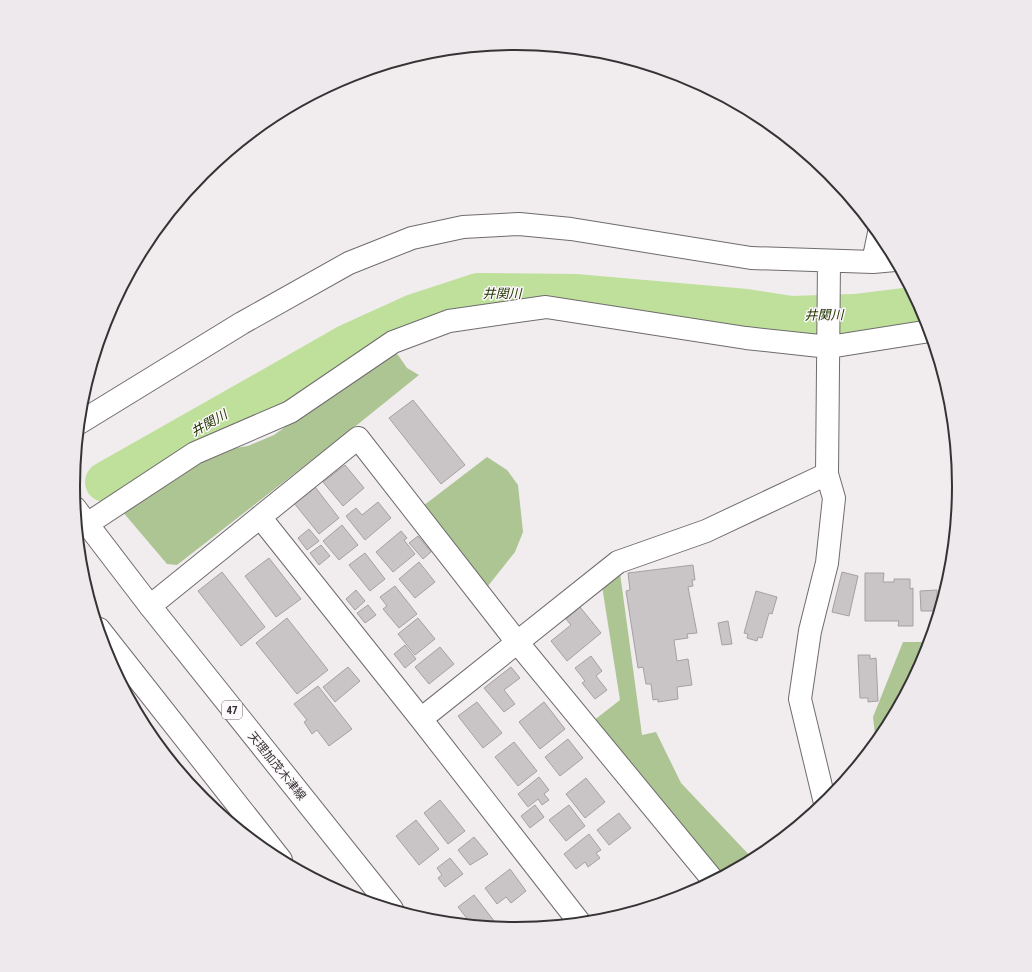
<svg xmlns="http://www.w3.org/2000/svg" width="1032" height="972" font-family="'Roboto Condensed','Noto Sans JP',sans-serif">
  <rect width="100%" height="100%" fill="#f1ecee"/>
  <path fill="#acc593" d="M391,352L398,355L407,368L419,375L357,425L177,565L167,564L122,511L181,476L216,451L248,446L274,435Z
    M487,457L507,470L518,485L523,532L515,552L488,586L423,506Z
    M620,573L642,735L656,732L681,783L753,859L717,879L593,721L620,700L602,586Z
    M903,642H929L925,656L884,732L876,743L873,717Z"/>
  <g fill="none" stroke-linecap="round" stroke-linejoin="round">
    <path stroke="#bee09a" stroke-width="40" d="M105,482L348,344L414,314L478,293L575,294L746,309L791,316L855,314L920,306"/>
  </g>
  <path fill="#c9c4c6" stroke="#a5a1a3" d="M413,400L465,465L441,484L389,418Z
    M345,465L364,488L343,506L323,482Z
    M315,487L339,518L319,534L294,503Z
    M378,502L391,518L365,540L346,516L356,508L362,515Z
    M342,525L358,545L339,560L323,541Z
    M309,529L319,541L307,550L298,538Z
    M401,531L407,538L404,540L415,554L393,572L376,552Z
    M418,536L431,552L423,559L409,543Z
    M321,545L330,556L319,565L310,553Z
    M365,553L385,579L370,591L349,565Z
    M269,558L301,599L276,617L245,576Z
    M419,562L435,582L415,598L399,579Z
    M693,565L695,580H692L693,586L688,587L697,633L687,634L688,638L674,640L677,661L688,659L692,685L677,687L678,699L658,702V699L653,700L651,684H646L643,667L638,668L626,591L630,590L628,573Z
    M222,572L265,627L241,646L198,591Z
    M842,572L858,576L849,616L832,612Z
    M865,573H884L883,582H894V579H910V589L913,588V626H898L899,621H865Z
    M395,586L417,614L399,628L383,609L387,606L380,597Z
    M356,590L365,601L355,610L346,599Z
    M937,590V611H921L920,591Z
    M756,591L777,597L772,614L769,613L762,638L758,637L757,641L747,638L748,634L744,633Z
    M368,605L376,615L365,623L357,613Z
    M580,607L601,633L567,661L551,641L571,625L566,619Z
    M287,618L328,670L297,694L256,643Z
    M418,618L435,639L415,655L398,634Z
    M728,621L732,644L722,645L718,623Z
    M405,645L416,659L405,668L394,654Z
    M440,647L454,664L429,684L415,667Z
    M858,655H870V659L876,658L878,701L868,702V698H860Z
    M591,656L602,671L596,676L607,690L595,699L582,683L585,681L575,668Z
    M348,667L360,681L335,702L323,687Z
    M511,667L520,678L504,690L515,704L504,712L484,688Z
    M318,686L352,729L329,746L317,730L312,734L304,722L307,720L294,704Z
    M477,702L502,733L483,748L458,716Z
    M544,702L565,729L540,749L519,722Z
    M568,739L583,758L560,776L545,757Z
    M514,742L537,771L518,786L495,757Z
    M539,777L549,790L544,794L549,800L542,805L538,799L528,807L518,794Z
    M586,778L605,802L585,818L566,794Z
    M440,800L465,831L448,844L424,813Z
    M535,805L544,817L530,828L521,816Z
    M569,805L585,826L566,841L549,820Z
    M619,813L631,828L609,845L597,830Z
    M416,820L439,849L419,865L396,836Z
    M589,834L601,850L596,853L600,858L588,867L585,862L576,869L564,854Z
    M474,837L488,854L470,865L458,850Z
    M450,858L463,874L445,887L438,878L442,875L437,868Z
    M510,869L526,891L511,903L506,897L497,904L485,888Z
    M474,895L498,926L497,927L472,925L458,907Z"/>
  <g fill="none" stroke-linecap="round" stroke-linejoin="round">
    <defs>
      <path id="minor" d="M873,262L879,233
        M79,423L242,323L349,263L412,238L463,227L519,224L571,229L751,258L873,262L895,260
        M260,517L421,719L580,923
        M87,524L195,453L290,412L393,342L449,321L546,307L746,338L829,347L930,331
        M150,606L358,438L517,642L713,880
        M421,719L618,562L706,531L827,474
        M825,803L800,699L810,631L827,563L834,498L827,474L829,262"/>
      <path id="major" d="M75,508L150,606L392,909
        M99,629L281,860"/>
    </defs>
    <use href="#minor" stroke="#706c6e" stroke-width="24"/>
    <use href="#major" stroke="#706c6e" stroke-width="24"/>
    <use href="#minor" stroke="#fff" stroke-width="22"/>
    <use href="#major" stroke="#fff" stroke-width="22"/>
  </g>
  <g text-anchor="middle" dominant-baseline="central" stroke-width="3" stroke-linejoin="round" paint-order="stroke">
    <rect fill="#fef9fc" stroke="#716e70" stroke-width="1" x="222" y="701" width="20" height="18" rx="3"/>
    <g font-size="11" font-weight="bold" fill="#353334">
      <text x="232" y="710">47</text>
    </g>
    <g font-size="12" fill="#353334" stroke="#fef9fc">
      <text transform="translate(277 766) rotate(51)">天理加茂木津線</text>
    </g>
    <g font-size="13" font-style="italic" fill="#233704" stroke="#fef9fc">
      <text x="502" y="293">井関川</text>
      <text transform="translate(824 315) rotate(-1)">井関川</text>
      <text transform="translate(209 423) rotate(-30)">井関川</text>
    </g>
  </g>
  <path d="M0 0H1032V972H0ZM80 486a436 436 0 1 1 872 0a436 436 0 1 1-872 0Z" fill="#eee9ec" fill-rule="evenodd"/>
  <path fill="none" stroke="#353334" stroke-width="2" d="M80 486a436 436 0 1 1 872 0a436 436 0 1 1-872 0Z"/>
</svg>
